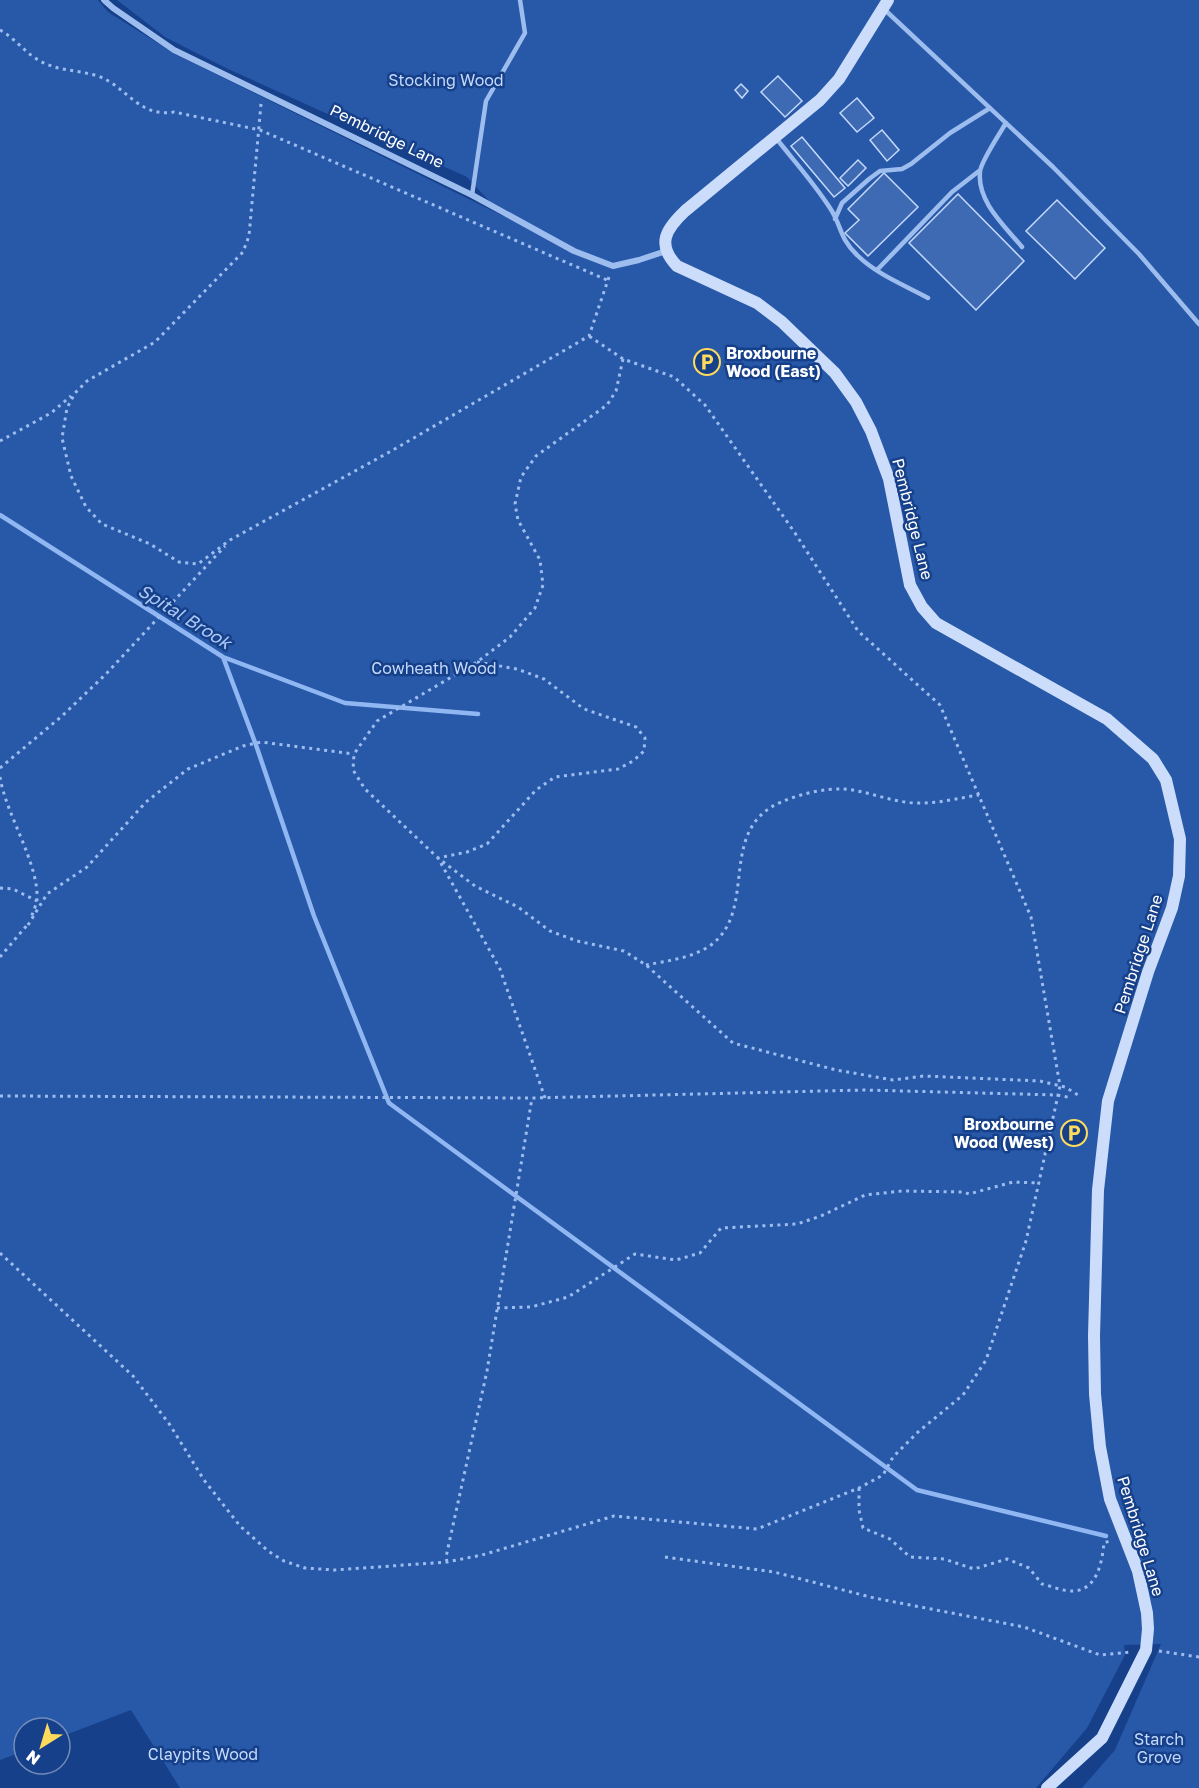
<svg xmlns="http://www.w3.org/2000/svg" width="1199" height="1788" font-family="'Golos Text',sans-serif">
  <rect width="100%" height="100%" fill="#16408a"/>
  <path fill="#2859a9" d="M0,0H98L108,12L175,54L503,216L467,177L226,68L165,37L117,0H1199V1788H1082L1115,1750L1161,1644L1124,1645L1125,1655L1087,1728L1036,1788H180L131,1710L60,1737V1728H24V1751L0,1760Z"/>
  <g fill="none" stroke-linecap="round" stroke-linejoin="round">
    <path stroke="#90b7f2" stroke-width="4.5" d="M0,515L223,657L345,703L478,714
      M223,657L256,745L314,916L389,1103L917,1490L1106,1536"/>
  </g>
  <path fill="#3e6ab3" stroke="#c4d9fb" stroke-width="1.5" d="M778,76L802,101L785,117L761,92Z
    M741,84L748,91L742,98L735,90Z
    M857,98L874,118L857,132L840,113Z
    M882,130L899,150L887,161L870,140Z
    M802,137L845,188L834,197L791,146Z
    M858,160L866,168L848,186L840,178Z
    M884,173L918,207L868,256L845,233L859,220L848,209Z
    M958,194L1024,261L976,310L909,243Z
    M1057,200L1105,248L1075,279L1026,231Z"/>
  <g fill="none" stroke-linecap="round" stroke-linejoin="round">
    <path stroke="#9ebdef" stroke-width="3" stroke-dasharray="3 4.5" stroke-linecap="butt" d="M0,30C15,38 25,53 40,61C58,71 78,70 98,76C126,86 139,118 174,112L260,130L607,280
      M261,104L249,236L243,252L155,342L87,381L75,393L67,408L62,438L71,476L86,507L102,524L150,544L179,562L198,564L230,540L393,450L589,336L610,274
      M623,359L616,391L607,405L536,456L521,477L515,504L518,520L540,560L543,585L535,608L510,637L477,662L377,721L354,754L353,770L365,789L438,858L475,886L518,907L550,931L577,941L624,951L646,965L733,1043L836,1070L893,1080L924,1076L1040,1081L1065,1087L1078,1095
      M0,441L51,413L71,396
      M477,662L517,669L544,679L584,709L636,727L645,738L644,751L633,761L618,769L555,777L536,790L487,844L467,852L438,858L500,969L545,1098
      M0,768L62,716L106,674L225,546
      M0,777C6,815 39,863 37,900C36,905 33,912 31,918
      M0,888L13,889L37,901
      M28,925L47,894L87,867L146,802L188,769L243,746L261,742L354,754
      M0,957L28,924
      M646,965C666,961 693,958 711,945C759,909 716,830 781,802C800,794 824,788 844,789C868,791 891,802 915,803C937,804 958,798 979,795
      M0,1096L532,1098L864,1090L1057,1095L1072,1098
      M0,1253L133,1376L170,1425L204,1480L240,1526L268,1551L284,1561L305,1568L335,1570L447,1562L482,1555L614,1516L757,1529L859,1488L883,1475L893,1457L918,1432L963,1395L986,1360L1026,1241L1060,1086L1031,917L940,705L858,631L795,533L705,405L674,377L623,359L589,336
      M497,1308L531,1307L568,1297L635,1254L676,1260L700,1253L721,1228L797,1224L821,1216L865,1195L902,1191L964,1192L969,1194L1013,1182L1040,1183
      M859,1488V1510L863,1528L890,1539L910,1557L944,1559L974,1569L1007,1559L1029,1568L1042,1584C1051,1586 1065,1592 1074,1591C1098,1589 1102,1561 1104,1543L1112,1540
      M665,1557L774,1572L874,1598L1024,1627L1100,1655L1132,1652
      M447,1562L446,1557L487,1371L532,1098
      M1159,1651L1199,1657"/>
    <path stroke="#9ebdef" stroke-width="4.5" d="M885,10L1053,167L1139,254L1199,324
      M1006,123C1000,133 980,163 980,172C977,202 1005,226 1022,247
      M776,138C794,161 814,183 830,208C842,226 839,238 857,255C876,274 904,285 928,298
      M472,195L486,101L525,33L520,0
      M835,219L842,203L869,179L880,171L902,169L911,164L950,133L990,108
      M877,270L952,192L979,171"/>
    <path stroke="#9ebdef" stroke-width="6" d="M104,0L113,8L174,50L472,195L574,251L613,266L639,260L666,251"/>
    <path stroke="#cbddfa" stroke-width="12" d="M888,0L839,79L820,100L685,211C666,229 656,244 677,266L757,303L782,322L835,373L856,402L871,431L889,479L910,585L922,607L936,623L1107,719L1153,759L1166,780L1180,839L1179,876L1172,908L1148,972L1108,1101L1098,1190L1094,1336L1095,1394L1100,1447L1110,1499L1138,1571L1147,1613L1148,1629L1146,1650L1102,1738L1047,1788"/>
  </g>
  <defs>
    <symbol id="parking-ring" viewBox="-11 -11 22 22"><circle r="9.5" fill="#16408a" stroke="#ffdb5c" stroke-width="1.5"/><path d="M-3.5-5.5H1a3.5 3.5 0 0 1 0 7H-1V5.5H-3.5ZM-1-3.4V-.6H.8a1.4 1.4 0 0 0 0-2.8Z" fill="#ffdb5c"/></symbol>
  </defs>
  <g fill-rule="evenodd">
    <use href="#parking-ring" x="692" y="347" width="30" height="30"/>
    <use href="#parking-ring" x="1059" y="1118" width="30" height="30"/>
  </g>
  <g text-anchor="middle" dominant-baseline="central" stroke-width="5" stroke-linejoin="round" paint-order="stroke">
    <g font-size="16" fill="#c4d9fb" stroke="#16408a">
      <text x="446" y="80">Stocking Wood</text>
      <text x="434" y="668">Cowheath Wood</text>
      <text x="1159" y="1739">Starch<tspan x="1159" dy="18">Grove</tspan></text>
      <text x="203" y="1754">Claypits Wood</text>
    </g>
    <g font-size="16" fill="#fff" stroke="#16408a">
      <text transform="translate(387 136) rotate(26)">Pembridge Lane</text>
      <text transform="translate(913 519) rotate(76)">Pembridge Lane</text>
      <text transform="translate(1138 954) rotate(-72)">Pembridge Lane</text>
      <text transform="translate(1141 1536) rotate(73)">Pembridge Lane</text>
    </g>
    <g font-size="16" font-weight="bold" fill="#fff" stroke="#16408a" text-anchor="start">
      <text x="726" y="353">Broxbourne<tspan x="726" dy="18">Wood (East)</tspan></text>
      <text x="1054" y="1124" text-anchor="end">Broxbourne<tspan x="1054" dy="18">Wood (West)</tspan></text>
    </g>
    <g font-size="18" font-style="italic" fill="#aac7f6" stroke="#16408a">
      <text transform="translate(185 616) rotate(32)">Spital Brook</text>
    </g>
  </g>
  <g transform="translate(42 1746) rotate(217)"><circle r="28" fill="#16408a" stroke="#738cb9" stroke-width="1.5"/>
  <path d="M0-4.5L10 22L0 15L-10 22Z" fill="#ffdb5c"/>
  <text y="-9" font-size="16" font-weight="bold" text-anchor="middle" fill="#ffffff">N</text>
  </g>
</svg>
